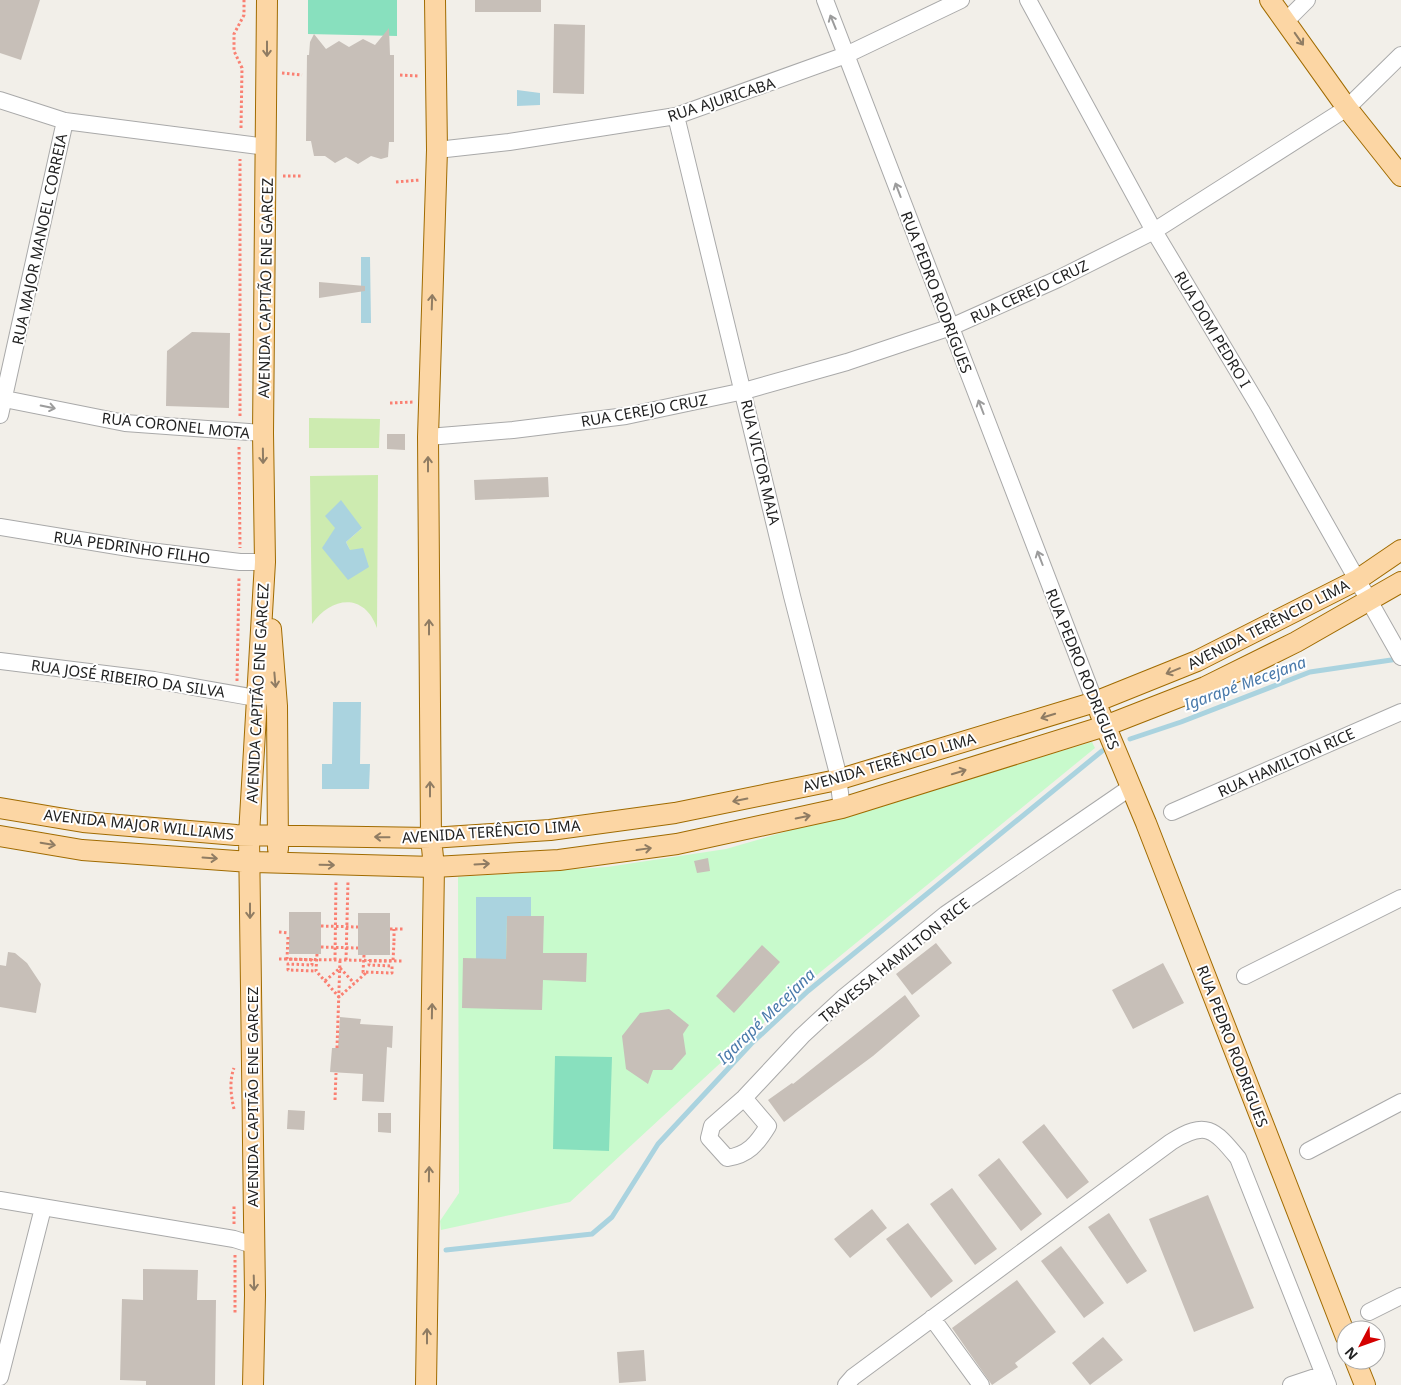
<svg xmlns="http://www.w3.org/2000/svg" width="1401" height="1385" font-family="'Noto Sans',sans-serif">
  <rect width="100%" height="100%" fill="#f2efe9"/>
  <path fill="#cdebb0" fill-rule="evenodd" d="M309,418L380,419L379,448H309Z
    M378,475L377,628C364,592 331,597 312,624L310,476ZM335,528H362L346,542L350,550Z"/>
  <path fill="#c8facc" d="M1092,742L1095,748L807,983L570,1202L441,1230L440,1221L459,1193L458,877L607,867L726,849Z"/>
  <path fill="#88e0be" d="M308,0H397V36L308,34Z
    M555,1056L612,1057L609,1151L553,1149Z"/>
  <path fill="#aad3df" d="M517,90L540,93V105L517,106Z
    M361,257H370L371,323H361Z
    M341,500L362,528L346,542L350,550L363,548L369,567L348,580L322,548L335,528L325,516Z
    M333,702H361L360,764H370L369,789H322V764H332Z
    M476,897H531V916H507L506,959H476Z"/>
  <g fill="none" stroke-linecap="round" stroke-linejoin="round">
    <path stroke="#aad3df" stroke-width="5" d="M1130,739L1181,722L1310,672L1398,659
      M446,1250L592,1234L612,1217L658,1144L751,1044L808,991L1102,751"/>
  </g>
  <path fill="#c7bfb8" d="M0,0H40L21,60L0,53Z
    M475,0H541V12H475Z
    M554,24L585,25L584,94L553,93Z
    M389,28L390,55H394V142H389L388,157L381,159L371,156L358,164L346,157L335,163L325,156H314L311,141H306L307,55H309L310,42L314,34L326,49L339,41L349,47L363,39L375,45Z
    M319,282L365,286V291L319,298Z
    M192,332L230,333L229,408L166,406L167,351Z
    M387,434H405V450L387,449Z
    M548,477L549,497L475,500L474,480Z
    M708,858L710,871L697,873L694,861Z
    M289,912H321V954H289Z
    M358,913H390V955H358Z
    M507,916H544L543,953H587L586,982L543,980L542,1010L462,1008L463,958L506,959Z
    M936,943L952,963L912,995L896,974Z
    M762,945L780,962L734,1013L716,996Z
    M8,952L15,953L27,963L41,984L36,1013L0,1007V965L6,966Z
    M1163,963L1184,1003L1133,1029L1112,990Z
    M905,995L920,1016L873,1056L784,1122L768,1100L792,1083L793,1084Z
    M669,1009L689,1025L683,1034L686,1054L672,1070H653L648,1084L626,1069L622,1036L640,1013Z
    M340,1017L361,1019L360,1024L393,1026L392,1048L387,1047L384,1102L362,1101L363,1074L330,1072L332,1048H338Z
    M288,1110L305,1111L304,1130L287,1129Z
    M378,1113H391V1133L378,1132Z
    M1044,1124L1089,1182L1067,1199L1022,1142Z
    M999,1158L1042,1214L1021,1231L978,1175Z
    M952,1188L997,1249L975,1265L930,1204Z
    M1208,1195L1254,1308L1194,1332L1149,1219Z
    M872,1209L887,1228L850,1258L834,1239Z
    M1109,1213L1147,1271L1127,1284L1088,1227Z
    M908,1223L953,1281L931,1298L886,1239Z
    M1061,1246L1104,1303L1084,1318L1041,1261Z
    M143,1269L198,1270L197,1300H216L215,1385H146V1381L120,1380L122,1299L143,1300Z
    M1017,1280L1056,1332L1015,1363L1018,1367L992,1385L952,1328Z
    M1103,1337L1123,1360L1090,1385L1072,1363Z
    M644,1350L646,1381L619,1383L617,1352Z"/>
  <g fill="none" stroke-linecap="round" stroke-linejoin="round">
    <defs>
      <path id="minor" d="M825,0L1095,702
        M1028,0L1154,231L1261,410L1401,657
        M1286,21L1307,0
        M0,100L65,121L267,147
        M676,116L792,596L837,770L842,808
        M437,150L509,142L676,116L846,55L961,0
        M0,398L125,423L263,433
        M0,415L65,121
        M428,437L513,430L626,416L744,391L847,362L951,327L1058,279L1154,231L1347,108L1401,55
        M0,527L141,550L240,562H265
        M0,661L154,680L256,698
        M1172,812L1401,712
        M1245,976L1401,898
        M744,1098L768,1126C757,1144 748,1155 727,1158L709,1138L712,1126L744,1098L802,1036L843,998L946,914L1131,787
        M1308,1151L1401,1102
        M0,1200L234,1239L253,1245
        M1369,1312L1401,1296
        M932,1318L981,1385
        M0,1377L43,1208
        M846,1385L853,1377L1171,1142C1206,1120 1214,1129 1238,1158L1328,1385
        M1291,1385L1324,1374"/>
      <path id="major" d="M1270,0L1347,108L1401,176
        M271,629L277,706L278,849
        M1100,713L1146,823L1346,1337
        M0,808L83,822L236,835L431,838L550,830L675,813L837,780L1095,702L1197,661L1357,580L1401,550
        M0,836L82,850L250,862L434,867L559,860L677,844L842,808L1105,726L1205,687L1296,642L1401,582
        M1355,1360L1365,1385
        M253,1385L255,1295L249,835L265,562L263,433L267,0
        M426,1385L434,867L431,838L428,437L437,150L435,0"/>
    </defs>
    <use href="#minor" stroke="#a9a9a9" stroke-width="18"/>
    <use href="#major" stroke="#a06b00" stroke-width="22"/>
    <path stroke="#fa8072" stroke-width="3" stroke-dasharray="2.5 2.5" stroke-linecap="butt" d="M282,73L302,75
      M400,75L419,76
      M241,128L242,68L234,51V34L244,15V0
      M283,176H302
      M396,182L420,180
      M390,403L414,402
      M240,416V159
      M239,447L240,548
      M237,681L239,577
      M321,926L358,927
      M390,929H403
      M279,932L289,933
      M394,941V929
      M321,947L358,948
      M279,959L404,961
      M335,960L336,881
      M346,960L348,881
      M337,1048L340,960
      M335,1100L336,1073
      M234,1109C231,1096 229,1081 234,1068
      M234,1224V1205
      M235,1255V1314"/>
    <use href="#minor" stroke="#fff" stroke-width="16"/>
    <use href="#major" stroke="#fcd6a4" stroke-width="20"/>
    <path stroke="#fa8072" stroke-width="3" stroke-dasharray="2.5 2.5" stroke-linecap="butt" d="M288,937L287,959L312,960V965L288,964V970L316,971
      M317,954L316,971L339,997L367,972
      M364,955L363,972L392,973V966L369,965V961H393L394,941
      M325,981L340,968L354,983"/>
  </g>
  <defs><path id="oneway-shaft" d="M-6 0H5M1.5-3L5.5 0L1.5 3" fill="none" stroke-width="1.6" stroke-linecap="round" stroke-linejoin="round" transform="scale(1.25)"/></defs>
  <g stroke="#9c9c9c">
    <use href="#oneway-shaft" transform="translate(833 22) rotate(-112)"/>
    <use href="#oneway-shaft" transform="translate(898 190) rotate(-111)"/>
    <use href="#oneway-shaft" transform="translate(48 407) rotate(11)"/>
    <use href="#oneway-shaft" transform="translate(981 407) rotate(-111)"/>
    <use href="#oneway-shaft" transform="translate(1040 558) rotate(-111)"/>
  </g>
  <g stroke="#8f7c63">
    <use href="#oneway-shaft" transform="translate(1299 39) rotate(55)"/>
    <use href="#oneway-shaft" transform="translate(267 49) rotate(90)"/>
    <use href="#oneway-shaft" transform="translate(432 302) rotate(-88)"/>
    <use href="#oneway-shaft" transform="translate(263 456) rotate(89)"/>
    <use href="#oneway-shaft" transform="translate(428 464) rotate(-90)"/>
    <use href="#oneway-shaft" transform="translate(429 627) rotate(-90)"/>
    <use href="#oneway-shaft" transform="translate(1173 671) rotate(158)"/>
    <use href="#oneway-shaft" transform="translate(275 680) rotate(85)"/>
    <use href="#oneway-shaft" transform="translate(1048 716) rotate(163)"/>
    <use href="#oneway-shaft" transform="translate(959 772) rotate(-17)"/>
    <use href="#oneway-shaft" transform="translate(430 789) rotate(-90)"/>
    <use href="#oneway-shaft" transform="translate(740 800) rotate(169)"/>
    <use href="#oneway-shaft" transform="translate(803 817) rotate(-12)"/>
    <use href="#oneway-shaft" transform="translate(382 837) rotate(-179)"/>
    <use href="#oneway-shaft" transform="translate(48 844) rotate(10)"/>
    <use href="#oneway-shaft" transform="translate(644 849) rotate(-8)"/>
    <use href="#oneway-shaft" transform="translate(210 858) rotate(4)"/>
    <use href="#oneway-shaft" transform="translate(482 864) rotate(-3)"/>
    <use href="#oneway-shaft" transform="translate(327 865) rotate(1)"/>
    <use href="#oneway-shaft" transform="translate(250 911) rotate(90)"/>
    <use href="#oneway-shaft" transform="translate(432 1011) rotate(-89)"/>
    <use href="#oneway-shaft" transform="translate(429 1174) rotate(-89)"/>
    <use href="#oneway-shaft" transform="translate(254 1283) rotate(88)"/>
    <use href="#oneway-shaft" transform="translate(427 1336) rotate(-90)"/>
  </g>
  <g text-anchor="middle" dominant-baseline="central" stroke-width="4" stroke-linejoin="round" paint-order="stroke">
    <g font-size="15" fill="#222" stroke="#fff">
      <text transform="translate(721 99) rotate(-18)">RUA AJURICABA</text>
      <text transform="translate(39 239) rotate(-78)">RUA MAJOR MANOEL CORREIA</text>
      <text transform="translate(265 288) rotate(-89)">AVENIDA CAPITÃO ENE GARCEZ</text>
      <text transform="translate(1029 291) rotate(-25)">RUA CEREJO CRUZ</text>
      <text transform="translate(937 292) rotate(69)">RUA PEDRO RODRIGUES</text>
      <text transform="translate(1213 329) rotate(59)">RUA DOM PEDRO I</text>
      <text transform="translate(644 410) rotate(-10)">RUA CEREJO CRUZ</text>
      <text transform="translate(176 425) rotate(6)">RUA CORONEL MOTA</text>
      <text transform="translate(761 462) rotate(77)">RUA VICTOR MAIA</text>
      <text transform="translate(132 547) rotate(8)">RUA PEDRINHO FILHO</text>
      <text transform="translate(1268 624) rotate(-27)">AVENIDA TERÊNCIO LIMA</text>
      <text transform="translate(1083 669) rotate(68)">RUA PEDRO RODRIGUES</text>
      <text transform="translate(128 678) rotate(8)">RUA JOSÉ RIBEIRO DA SILVA</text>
      <text transform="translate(257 693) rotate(-87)">AVENIDA CAPITÃO ENE GARCEZ</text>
      <text transform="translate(889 762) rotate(-16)">AVENIDA TERÊNCIO LIMA</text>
      <text transform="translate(1286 762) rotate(-24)">RUA HAMILTON RICE</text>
      <text transform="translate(139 824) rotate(6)">AVENIDA MAJOR WILLIAMS</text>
      <text transform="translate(491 831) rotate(-4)">AVENIDA TERÊNCIO LIMA</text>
      <text transform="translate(894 960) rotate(-39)">TRAVESSA HAMILTON RICE</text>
      <text transform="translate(1233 1046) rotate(69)">RUA PEDRO RODRIGUES</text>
      <text transform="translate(252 1097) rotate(-90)">AVENIDA CAPITÃO ENE GARCEZ</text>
    </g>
    <g font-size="16" font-style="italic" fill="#4a7aab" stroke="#fff">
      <text transform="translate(1245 683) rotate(-20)">Igarapé Mecejana</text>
      <text transform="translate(766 1016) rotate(-44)">Igarapé Mecejana</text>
    </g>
  </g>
  <g transform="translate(1361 1345) rotate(229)"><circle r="24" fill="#ffffff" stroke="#a7a7a7"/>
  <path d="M0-4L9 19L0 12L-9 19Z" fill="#d40000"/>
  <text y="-8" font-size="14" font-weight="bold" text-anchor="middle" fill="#222222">N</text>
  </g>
</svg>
